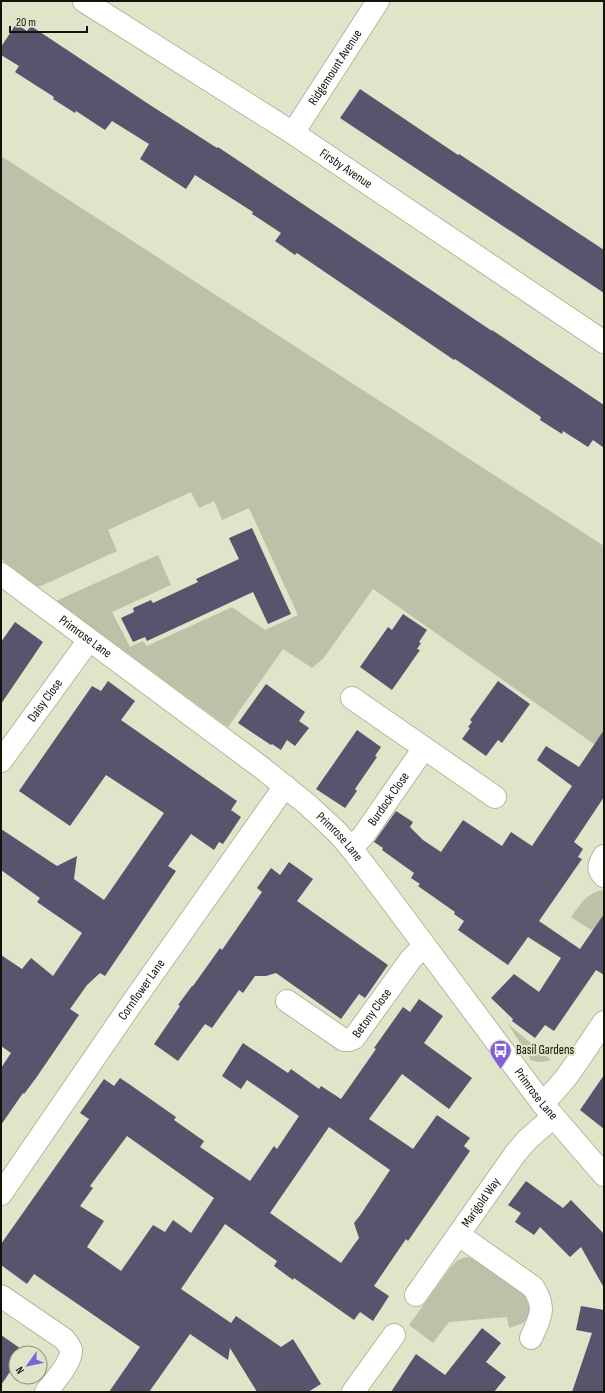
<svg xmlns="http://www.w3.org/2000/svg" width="605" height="1393" font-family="'Sofia Sans Condensed',sans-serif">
  <rect width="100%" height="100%" fill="#e0e4c8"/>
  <path fill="#bec1a7" d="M1,156L604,546V751L373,589L323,659L312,668L283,649L228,727L56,601L158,555L171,585L112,612L130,647L143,641L147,646L232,607L265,630L298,615L249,508L222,520L214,501L199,508L191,492L108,530L117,551L41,586H36L1,559Z
    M604,890V938L571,917C580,905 587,892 604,890Z
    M508,1024L551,1060C544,1062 538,1063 531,1060Z
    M466,1257L475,1258L526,1292L531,1308L529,1317L523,1323L509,1328L507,1317L449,1322L433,1343L409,1325L451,1267L458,1260Z"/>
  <path fill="#58546d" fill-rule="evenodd" d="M16,24L27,31L31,26L150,105L217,148L218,147L492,331V330L604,405V448L593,440L588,447L563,431L562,434L540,420L541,417L455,359L454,360L297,253L295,255L275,241L281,233L252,214L253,212L195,175L186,189L140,159L149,144L112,121L105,130L76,111L75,113L53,99L54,97L15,72L19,66L1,55V47Z
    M360,89L458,155L459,154L604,250V293L340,118Z
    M252,528L291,614L268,624L253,592L147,641L145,637L133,642L121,618L134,612L133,608L151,600L153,603L198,582L196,579L239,559L229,538Z
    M403,614L427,630L419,642L421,643L417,649L420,650L392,690L360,667L388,627L392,630Z
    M15,622L43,642L1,704V642Z
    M108,681L135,701L121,720L237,801L231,810L241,817L223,844L219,842L214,850L191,834L168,866L176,871L105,976L100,973L87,985L70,1009L79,1015L36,1078L24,1094L23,1093L1,1125V1068L11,1053L1,1046V955L22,969L31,958L53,976L82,933L37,902L40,898L1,870V829L57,866L77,856L74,879L104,900L164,813L106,775L70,826L19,791L92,686L101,691Z
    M498,681L530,704L502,743L498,740L486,756L462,739L470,728L468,727L472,722L470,720Z
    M266,684L305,712L299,721L309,728L295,746L287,740L281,750L272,744L271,745L238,723Z
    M357,730L381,747L375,756L377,757L355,789L357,791L345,808L316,789Z
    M604,730V797L574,842L583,849L578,857L582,859L539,921L580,949L604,914V975L596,970L554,1031L545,1025L535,1038L512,1021L513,1019L491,998L514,974L539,992L561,958L528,937L508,965L458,930L464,921L454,914L455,912L418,886L420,884L411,878L414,873L382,850L383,848L374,842L396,811L413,822L410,827L423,840L441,852L463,820L502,846L511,832L532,846L572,786L537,760L546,746L579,767Z
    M289,862L313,879L297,901L388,965L365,998L359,994L341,1019L276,973L266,976H255L243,993L239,990L212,1028L205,1024L178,1061L154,1044L180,1006L178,1005L192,986H193L220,948L222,950L262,892L257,888L271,868L280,875Z
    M419,999L443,1016L424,1043L472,1078L449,1109L402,1074L369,1119L413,1149L437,1115L470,1138L464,1146L470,1151L408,1241L406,1239L374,1286L389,1296L373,1321L360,1312L354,1320L294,1278L293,1280L274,1266L277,1261L225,1224L181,1289L231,1323L236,1316L281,1347L293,1339L321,1384L308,1392H257L230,1348L228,1360L190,1334L149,1392H109L140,1347L34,1274L27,1284L1,1265V1244L89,1119L80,1113L104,1079L114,1086L120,1078L129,1084L176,1117L174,1120L204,1141L200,1147L250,1181L274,1146L277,1149L299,1116L247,1080L241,1089L222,1076L243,1043L288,1073L291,1069L319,1089L321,1086L341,1099L376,1049L374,1048L403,1007L410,1012ZM329,1127L390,1170L361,1214L354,1223L359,1238L341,1263L270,1213ZM127,1136L214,1198L191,1233L173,1220L165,1232L153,1225L121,1271L87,1247L104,1221L80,1206L93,1188L90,1186Z
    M604,1075V1129L580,1110Z
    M526,1181L563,1208L571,1200L604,1234V1288L581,1247L570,1257L540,1227L534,1235L515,1222L521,1213L508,1205Z
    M581,1306L604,1310V1392H572L592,1333L576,1330Z
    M482,1328L501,1343L486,1362L506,1377L494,1392H391L416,1354L445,1375Z
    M1,1335L24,1351L23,1353H16V1363L1,1385Z"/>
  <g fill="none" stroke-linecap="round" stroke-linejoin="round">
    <defs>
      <g id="minor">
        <path id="s1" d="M84,1L293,133L604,342"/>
        <path id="s2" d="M293,133L378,1"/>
        <path id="s3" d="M1,574L262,768L308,805L337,832L351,848L387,895L542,1103L604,1175"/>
        <path d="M352,698L495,797"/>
        <path id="s4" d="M1,761L89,640"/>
        <path id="s5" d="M351,848L363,836L424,748"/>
        <path d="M604,856C599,864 597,869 604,876"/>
        <path id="s6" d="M287,1001L344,1040H349L354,1038L411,959L424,946"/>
        <path d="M542,1103C568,1081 584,1050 604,1022"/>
        <path id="s7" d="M1,1194L130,1006L285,786"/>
        <path d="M459,1235L533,1287C547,1309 540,1317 531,1338"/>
        <path id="s8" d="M416,1295L515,1154L527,1140L553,1117"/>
        <path d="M1,1296L64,1339C67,1343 70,1346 71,1350C72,1362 53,1383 46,1392"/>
        <path d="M353,1392L394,1335"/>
      </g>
    </defs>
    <use href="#minor" stroke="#b5b89d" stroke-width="24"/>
    <use href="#minor" stroke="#fff" stroke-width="22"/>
  </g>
  <defs>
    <symbol id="bus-pin" viewBox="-11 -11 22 30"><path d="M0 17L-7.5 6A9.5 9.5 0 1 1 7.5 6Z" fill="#7f60da" stroke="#e0e4c8"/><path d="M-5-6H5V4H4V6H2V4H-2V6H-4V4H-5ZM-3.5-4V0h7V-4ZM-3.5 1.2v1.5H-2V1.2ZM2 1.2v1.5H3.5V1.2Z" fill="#fff"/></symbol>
  </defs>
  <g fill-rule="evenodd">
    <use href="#bus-pin" x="488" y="1038" width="25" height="34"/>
  </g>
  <g text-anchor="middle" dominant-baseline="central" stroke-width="4" stroke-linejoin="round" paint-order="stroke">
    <g font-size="13" fill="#121309" stroke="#e0e4c8">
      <text stroke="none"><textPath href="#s2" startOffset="78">Ridgemount Avenue</textPath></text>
      <text stroke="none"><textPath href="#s1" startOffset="311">Firsby Avenue</textPath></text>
      <text stroke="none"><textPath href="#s3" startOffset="105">Primrose Lane</textPath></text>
      <text stroke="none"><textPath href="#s4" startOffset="75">Daisy Close</textPath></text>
      <text stroke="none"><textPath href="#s5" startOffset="62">Burdock Close</textPath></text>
      <text stroke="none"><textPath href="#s3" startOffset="429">Primrose Lane</textPath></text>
      <text stroke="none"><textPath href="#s7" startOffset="248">Cornflower Lane</textPath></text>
      <text stroke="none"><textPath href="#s6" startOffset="110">Betony Close</textPath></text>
      <text stroke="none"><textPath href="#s3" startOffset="753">Primrose Lane</textPath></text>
      <text stroke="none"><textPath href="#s8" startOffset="113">Marigold Way</textPath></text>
    </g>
    <g font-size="13" fill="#121309" stroke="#e0e4c8" text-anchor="start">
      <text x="516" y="1050">Basil Gardens</text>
    </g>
  </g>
  <rect width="605" height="1393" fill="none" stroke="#121309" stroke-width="4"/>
  <g transform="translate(28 1365) rotate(237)"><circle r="19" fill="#e0e4c8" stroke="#8e907c"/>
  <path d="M0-3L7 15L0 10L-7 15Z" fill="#7f60da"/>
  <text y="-6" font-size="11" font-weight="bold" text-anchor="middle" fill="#121309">N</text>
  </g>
  <path d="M10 26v6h77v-6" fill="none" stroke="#121309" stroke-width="2"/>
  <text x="16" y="26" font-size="12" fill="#121309" stroke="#e0e4c8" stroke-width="3" paint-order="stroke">20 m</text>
</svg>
